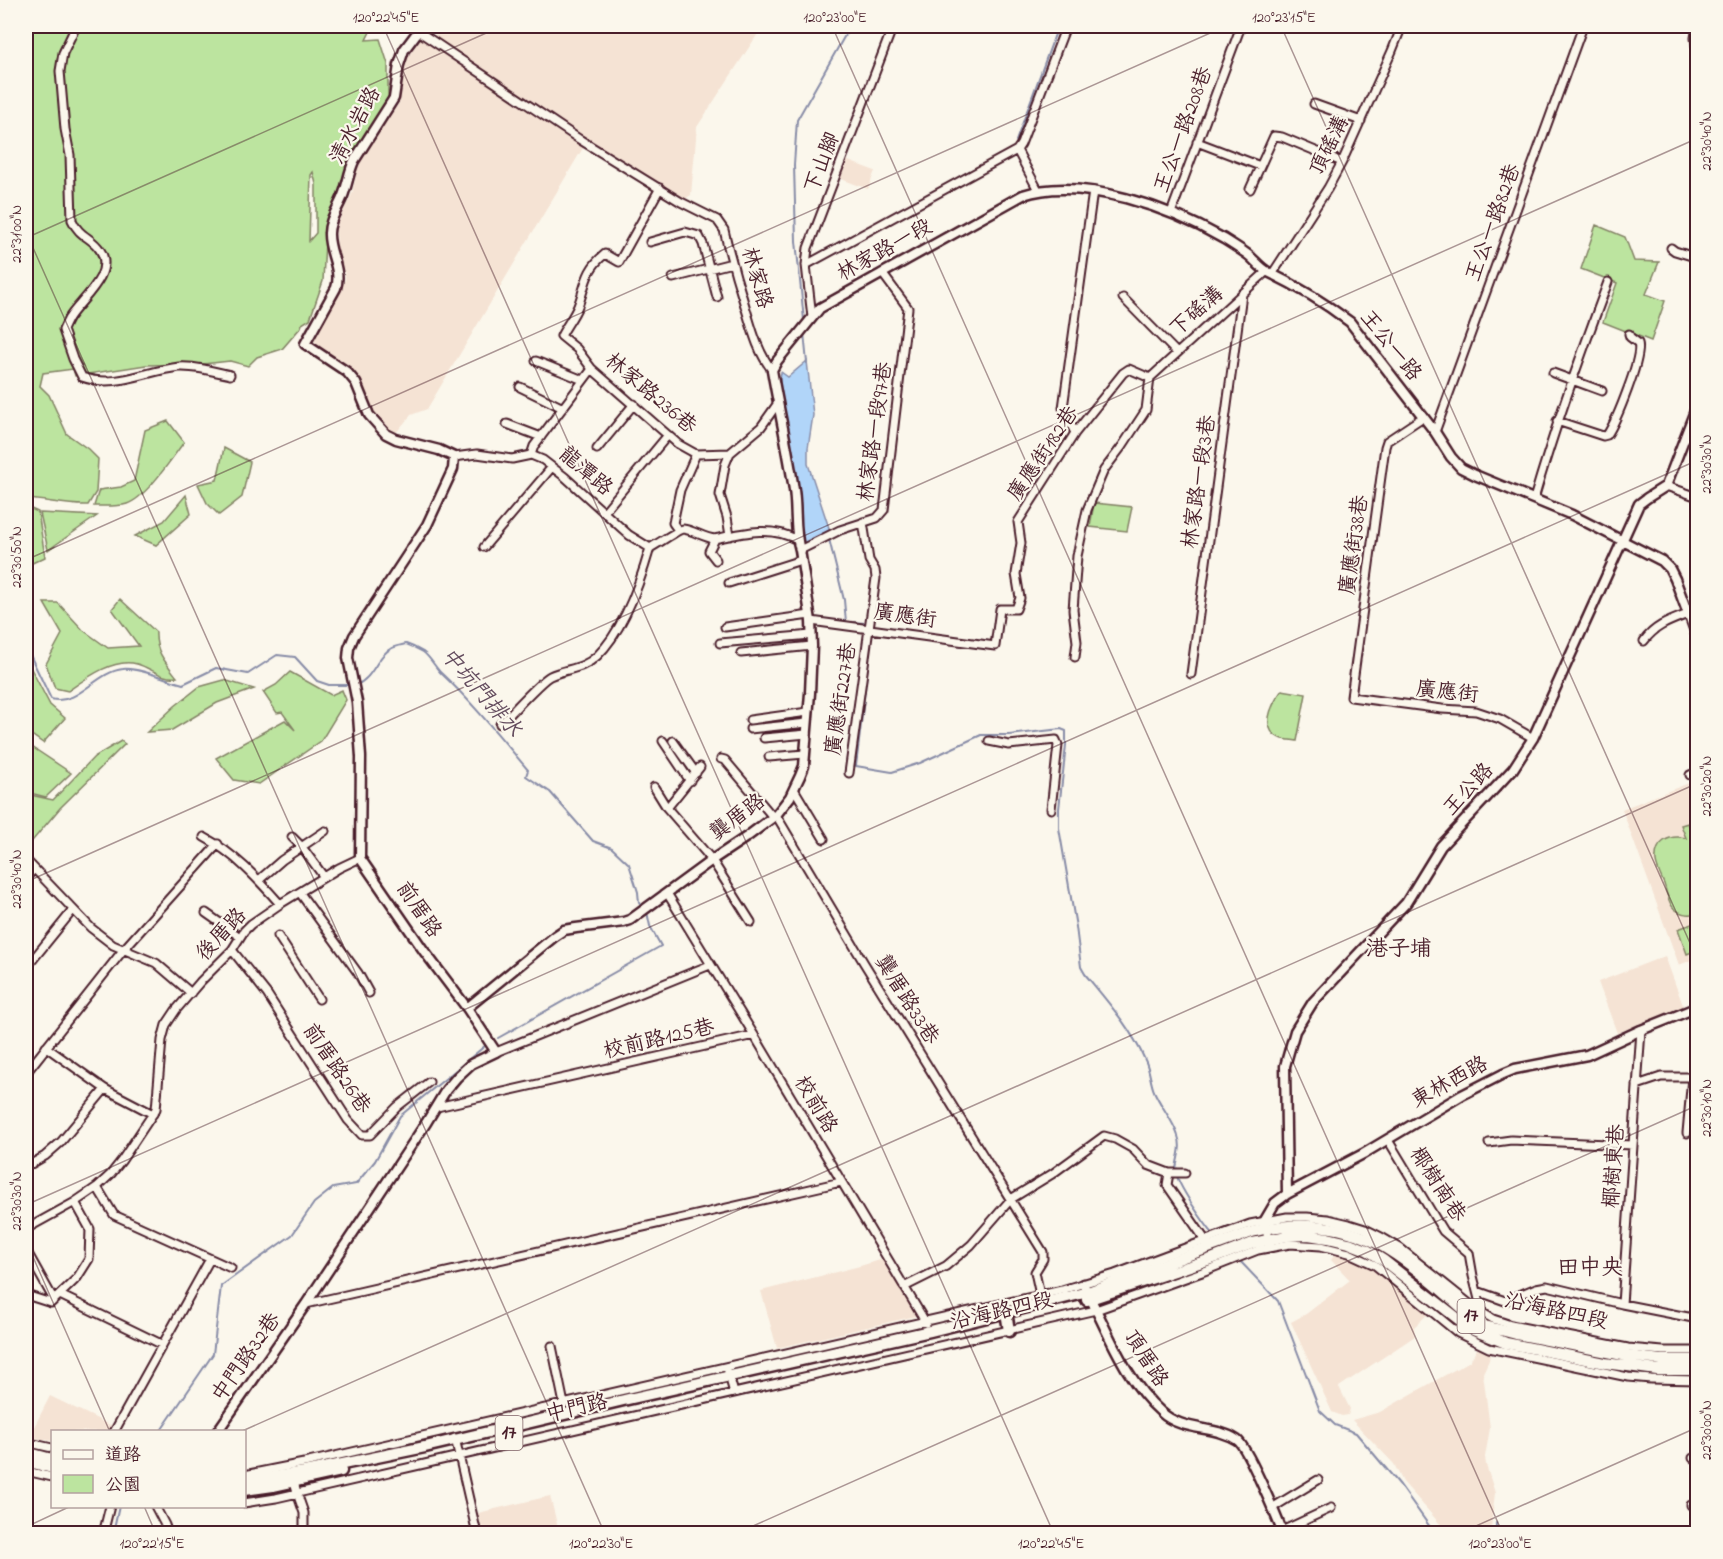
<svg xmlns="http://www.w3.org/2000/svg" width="1723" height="1559" font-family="'Indie Flower','LXGW WenKai TC',sans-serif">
  <rect width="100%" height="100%" fill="#fbf7ec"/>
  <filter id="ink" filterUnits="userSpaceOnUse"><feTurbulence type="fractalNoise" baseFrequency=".0167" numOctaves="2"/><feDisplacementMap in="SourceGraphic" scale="12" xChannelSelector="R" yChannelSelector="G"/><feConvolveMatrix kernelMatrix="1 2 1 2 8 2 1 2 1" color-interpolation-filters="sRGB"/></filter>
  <g filter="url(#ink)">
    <path fill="#f5e3d4" d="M441,26H763L697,127L691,195L685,199L638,173L634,176L583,148L427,409L411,415L394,435L382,427L351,371L316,346L313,336L318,324L345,280V274L337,251L336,229L338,222L352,194L358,166L365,152L399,103L407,59L424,29L434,36Z
      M843,159L875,171L868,189L836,177Z
      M1697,780V958L1679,965L1622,809Z
      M1665,956L1684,1008L1617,1033L1598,982Z
      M1336,1253L1365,1262L1399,1285L1429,1313L1414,1327L1415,1336L1339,1387L1350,1409L1348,1415L1342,1416L1332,1412L1291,1322L1306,1314L1350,1280L1331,1260Z
      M885,1257L916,1316L777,1348L761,1291L860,1266L880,1260Z
      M1477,1349L1490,1353L1489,1360L1483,1373L1490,1428L1485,1457L1486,1465L1495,1493L1491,1528L1488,1533H1448L1403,1482L1394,1464L1352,1420L1380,1412L1470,1361Z
      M50,1396L114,1427L111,1431L52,1432V1441L29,1437Z
      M550,1496L558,1528L535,1533H483L478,1513Z"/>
    <path fill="#bce49f" stroke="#838265" stroke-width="1.5" fill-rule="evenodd" d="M26,26H390L372,28L366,40L380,39L388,64V104L337,197L326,221L323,281L310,319L302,324L301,327L282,349L257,357L248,366L230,361L203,364L146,365L75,376L73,369L43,373L40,386L49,395L67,434L88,449L98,459L96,492L88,505C67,506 47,500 26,499ZM313,172L316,184V233L309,241L311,175Z
      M1596,225L1625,237L1634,261L1659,262L1646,294L1665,301L1651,341L1603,322L1617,283L1581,269Z
      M168,421L184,442C172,458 146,498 127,504C117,507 104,506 94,506L99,490L121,487L134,481L145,430Z
      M224,448L250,462L242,497L219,515L207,503L198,484L217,480Z
      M186,495L191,514L156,545L135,536L164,521Z
      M1094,503L1132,507L1127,531L1090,527Z
      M31,509L38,512L45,557L26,566V510Z
      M40,513L97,516L48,550Z
      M120,599L156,632C155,651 165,662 177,677C160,679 152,668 137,664C114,657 85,679 68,691L55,688L46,664L62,634L44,603H58L83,630L108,648L139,646L112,609Z
      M26,659L50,705L65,718L43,743L26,731Z
      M290,672L331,695L342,690L346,700L321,741L259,784L234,780L216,758L285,720L295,730L282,712L277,713L263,692L276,685Z
      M224,680L254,689L217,703L172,730L147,732L175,706L199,687Z
      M1282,690L1306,694L1297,741C1292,740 1286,740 1282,739C1258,730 1272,704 1282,690Z
      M121,741L125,744L60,808L28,846L26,844V794L53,800L94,757Z
      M26,743L71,773L46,797L26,792Z
      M1688,823L1697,848L1698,913C1689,916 1678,914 1672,906C1668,900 1666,891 1664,884C1661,877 1657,869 1656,862C1654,842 1669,834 1686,838L1681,825Z
      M1697,922V950L1687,954L1678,929Z"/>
    <path fill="#b1d5f9" stroke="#888ca7" stroke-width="1.5" d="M807,361L813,415L808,448V464L830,531L803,547L795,472L779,387L781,372L788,377Z"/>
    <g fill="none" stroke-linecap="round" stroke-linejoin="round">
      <path stroke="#888ca7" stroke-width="2" d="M1016,141L1058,26
        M804,320L796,241L794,165L797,120L848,30L849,26
        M804,333L807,363
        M829,539L844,600L846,622L867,623
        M872,632L856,766L892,772L920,763L981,735H1009L1061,729L1066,731V745L1059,809V828L1076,927L1081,967L1085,974C1107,1001 1131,1028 1145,1060C1150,1070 1150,1081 1154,1091C1161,1107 1173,1120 1178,1136C1183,1149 1176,1159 1176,1172C1177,1185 1205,1224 1214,1235
        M26,652L29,653L51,699C79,706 95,672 123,669C137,667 168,680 183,684L216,668L248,674L277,655L295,657L317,681L329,685H351
        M356,685C374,678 376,656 392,648C396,646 402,645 406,644C412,646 418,649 423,652C430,657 435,667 441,673C473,703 500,737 528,770L526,776L550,792L593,841L612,848L629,864L638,892L639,903L643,908
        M498,1038L661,946L650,926L647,912
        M1239,1260L1278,1301L1320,1411L1335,1425L1356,1433L1400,1485L1435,1534
        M160,1432L213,1354L221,1286L292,1235L314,1203L333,1188L356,1184L375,1161L400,1116L486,1045
        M113,1534L119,1506
        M1496,1534V1523"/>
      <defs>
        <path id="minor" d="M76,26L63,53L60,71L65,129L70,155L72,220C79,237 92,237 100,250C116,274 80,300 69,318C67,321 65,326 63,330L73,359L82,377C115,389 145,371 179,367C195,366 214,371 230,375
          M1697,26L1695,38L1698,60
          M418,31L579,139L681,202L717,220L724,230C730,256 737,281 745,306C752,329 757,351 772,370
          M1314,104L1361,121
          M1197,142L1260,166
          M660,188L619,262L605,254C585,270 586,285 578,306C574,316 566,326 561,336L577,349L592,369L678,444L696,454L730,453L761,427L778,403
          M1250,189L1274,136L1282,137L1342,162
          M1038,190L1017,150L1021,144L1066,26
          M1171,213L1241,26
          M650,242L685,232L699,236L703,244L717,297
          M1671,248L1675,251L1698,258
          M806,265L1017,150
          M1273,273L1328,188L1342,162L1392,51L1402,26
          M673,278L732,263
          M1123,298L1177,353
          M812,317L806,265L808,248L893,26
          M536,361L583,380
          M1553,373L1602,391
          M1150,378L1267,271
          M520,387L563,408
          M1423,417L1387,441L1385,447L1351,697L1442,709L1476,711L1500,719L1533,738
          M1557,421L1603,436L1607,435C1616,422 1643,356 1638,343L1630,337L1629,334
          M507,424L541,437
          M1435,432L1583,26
          M1075,433L1063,408L1093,191
          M597,449L634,404
          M531,455L534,446L592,369
          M454,457L477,454L512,459L531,455L543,460L565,477L629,535L650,548
          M1666,486L1698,497
          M1534,499C1555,426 1581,354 1608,282
          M604,512L668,435
          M678,530L673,523L680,490L696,454
          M730,536L727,517L720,495L725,465L730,453
          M715,539L709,551L716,560
          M484,547L552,467
          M650,548C656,545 679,529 683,529C693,530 704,538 715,539C742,533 772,525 797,540
          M800,550L840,530L877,518L884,510L908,308L882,273
          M729,583L801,560
          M811,621L995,646L1000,609H1016L1020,598L1016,574L1021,543L1018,522L1075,433L1123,373L1129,369L1150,378
          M725,627L810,615
          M1644,641C1656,625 1670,621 1688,614L1698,642
          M720,643L811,635
          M741,653L812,646
          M1075,657L1077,642L1073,610L1077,556L1087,510L1104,470L1123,445L1146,410L1150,378
          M1191,674L1242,294
          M750,720L808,712
          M500,724C510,715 541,680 550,676C567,668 582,670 597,656C623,631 640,583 650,548
          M750,729L807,723
          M764,738L807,734
          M663,741L690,781
          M673,741L696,773
          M989,741L1009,745L1056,740L1058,745L1051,809
          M769,757L805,754
          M721,759L725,760L773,817
          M849,773L876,578L875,570L869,560L863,522
          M1690,775L1698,772
          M654,787L667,808L712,860L751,922
          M794,789L824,839
          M667,808L700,767
          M776,815L864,963L1043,1252V1259L1035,1272L1040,1295
          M204,837C234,853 258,879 280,904
          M292,837L302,847L324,877
          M26,860L91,928L113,945L156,963L191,993
          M26,878L34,869
          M259,880L282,860L325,831
          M300,893L358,973L369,993
          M667,893L754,1035L926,1323
          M206,913L240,937
          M278,936L319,999
          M232,950L267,994L348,1120L362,1135H370L397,1107L429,1082
          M26,968L73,910
          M46,1047L105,1089L153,1114
          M496,1052L710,965
          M26,1073L124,949L218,844
          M1637,1085L1661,1077H1692L1687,1133
          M437,1107L754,1035
          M1388,1140L1443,1231L1469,1253L1473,1276L1483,1315
          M1489,1143L1511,1140L1633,1145
          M26,1167L45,1156L61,1142L105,1089
          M1169,1173H1185
          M97,1187L114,1215L231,1268
          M26,1229L75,1202
          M26,1250L54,1300
          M904,1287L946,1266L971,1245L1011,1199L1052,1174L1104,1136L1115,1139L1133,1149L1148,1165L1169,1173L1167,1185L1208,1244
          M1477,1291L1505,1301L1536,1288L1547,1286L1622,1304L1698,1319
          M26,1295L51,1303L77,1278L89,1259L90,1229L75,1202L97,1187L111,1174L122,1160L156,1109L162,1040L166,1025L176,1010L200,982L232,950L244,931L251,924L280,904L339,868L360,858
          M60,1295L161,1344
          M306,1304L841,1182
          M1622,1304L1641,1030
          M552,1346L564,1404
          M728,1372L734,1393
          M114,1432L210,1259
          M455,1438L477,1534
          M26,1442L52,1448
          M1693,1458H1698
          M26,1471L52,1477
          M244,1475L304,1463L1062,1290L1115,1274L1250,1224L1287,1217H1307L1328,1219L1349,1224L1365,1229L1383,1238L1400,1248L1476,1309L1493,1319L1511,1325L1628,1348L1663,1351H1698
          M293,1478L297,1493L304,1513V1534
          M244,1503L276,1498L1096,1310L1202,1272L1258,1250L1290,1244L1321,1246L1349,1253L1375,1265L1458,1333L1489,1348L1628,1377L1651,1379L1698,1380
          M1691,1505H1698
          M155,1506L165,1525L168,1534
          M1272,1508L1318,1480
          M1282,1531L1331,1508
          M103,1534L110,1506"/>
        <path id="tertiary" d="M467,1008L555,936L564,930L576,928L624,922L630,920L712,860L748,836L776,815L790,797L800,776L804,766L810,693L812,646L811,621L800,550C794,531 797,510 794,490C788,450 779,410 772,370L777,361L820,308L1023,195C1082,175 1172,209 1224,239C1232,244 1240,249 1247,254C1254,259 1260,268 1268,272C1297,286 1325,303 1350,322L1435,432L1451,457L1461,468L1475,475L1572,515L1662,561L1670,569L1675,579L1688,614L1698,611
          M1287,1194L1285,1066L1295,1031L1313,1002L1406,903L1441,846L1513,769L1533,738L1639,504L1647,498L1666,486L1698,403
          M1270,1247L1265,1220L1275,1203L1287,1194L1363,1154L1462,1095L1503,1074L1515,1069L1587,1055L1641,1030L1698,1007
          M1083,1284C1107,1328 1123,1378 1161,1412C1182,1432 1215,1425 1237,1440C1247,1446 1277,1518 1283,1534
          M217,1432L306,1304L426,1123L446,1090L457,1077L471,1064L496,1052L467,1008L424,951L360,858L361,757L357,702L348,658L349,648L354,636L427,525L453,469L454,457L439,450L396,439L386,434L369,415L356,383L347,372L305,344L336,288C342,269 328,252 329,233C329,219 340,206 344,193C348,182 349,172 354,161L394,98L399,65L404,50L422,26"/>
        <path id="primary" d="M1087,1300L1214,1258L1253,1243L1287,1236L1308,1235L1328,1238L1349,1243L1367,1250L1383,1260L1471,1329L1506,1343L1605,1363L1657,1370H1698
          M1007,1318L1009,1331
          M26,1452L52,1459
          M26,1461L52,1468
          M244,1482L304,1472L425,1447L628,1399L930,1331L1088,1292L1252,1232C1297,1220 1347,1224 1387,1249C1418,1268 1449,1297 1477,1321L1485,1326L1516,1334L1628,1356L1661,1360H1698
          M244,1490L273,1486L341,1471"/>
      </defs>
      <use href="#minor" stroke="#4a1f2b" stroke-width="11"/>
      <use href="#tertiary" stroke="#4a1f2b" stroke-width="13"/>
      <use href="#primary" stroke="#4a1f2b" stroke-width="15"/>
      <use href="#minor" stroke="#fbf7ec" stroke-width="7"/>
      <use href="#tertiary" stroke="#fbf7ec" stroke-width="8"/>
      <use href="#primary" stroke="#fbf7ec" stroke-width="10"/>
    </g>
  </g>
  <path fill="none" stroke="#4a1f2b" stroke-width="1.5" stroke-opacity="0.45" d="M383,26L1054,1534M832,26L1503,1534M1281,26L1698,961M26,232L605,1534M26,238L502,26M26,560L1226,26M26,882L1698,138M26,1205L1698,460M26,1241L110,1432M240,1432L1698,783M144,1506L156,1534M26,1527L71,1506M735,1534L1698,1105M1458,1534L1698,1427"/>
  <g text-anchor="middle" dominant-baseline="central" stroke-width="4.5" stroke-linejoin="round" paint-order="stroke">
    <g fill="#fbf7ec" stroke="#7f6065" stroke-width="1.5">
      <rect x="1457.5" y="1299" width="27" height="34" rx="4.5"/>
      <rect x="495.5" y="1416" width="27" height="34" rx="4.5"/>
    </g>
    <g font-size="20" font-weight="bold" fill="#4a1f2b">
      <text x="1471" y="1316">17</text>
      <text x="509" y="1433">17</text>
    </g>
    <g font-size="21" fill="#4a1f2b" stroke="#fbf7ec">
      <text transform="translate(356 126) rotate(-62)">清水岩路</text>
      <text transform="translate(1184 130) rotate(-70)">王公一路208巷</text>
      <text transform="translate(1330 146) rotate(-64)">頂磘溝</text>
      <text transform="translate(823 163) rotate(-69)">下山腳</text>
      <text transform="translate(1494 223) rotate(-70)">王公一路82巷</text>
      <text transform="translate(885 251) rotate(-29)">林家路一段</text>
      <text transform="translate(756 278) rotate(74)">林家路</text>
      <text transform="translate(1197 312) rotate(-42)">下磘溝</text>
      <text transform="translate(1390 346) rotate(51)">王公一路</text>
      <text transform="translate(650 394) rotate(40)">林家路236巷</text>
      <text transform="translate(876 432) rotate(-82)">林家路一段97巷</text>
      <text transform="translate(1044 454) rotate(-56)">廣應街182巷</text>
      <text transform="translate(585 472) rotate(40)">龍潭路</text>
      <text transform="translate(1200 482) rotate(-82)">林家路一段3巷</text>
      <text transform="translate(1355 545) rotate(-82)">廣應街38巷</text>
      <text transform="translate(905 617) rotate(8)">廣應街</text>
      <text transform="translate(1447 693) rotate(6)">廣應街</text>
      <text transform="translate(842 699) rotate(-82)">廣應街227巷</text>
      <text transform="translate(1469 790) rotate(-47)">王公路</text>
      <text transform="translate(738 818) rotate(-37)">龔厝路</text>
      <text transform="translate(418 910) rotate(56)">前厝路</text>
      <text transform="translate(222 935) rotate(-47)">後厝路</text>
      <text transform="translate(906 1000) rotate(58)">龔厝路33巷</text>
      <text transform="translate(659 1040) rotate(-13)">校前路125巷</text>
      <text transform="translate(336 1069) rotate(56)">前厝路26巷</text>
      <text transform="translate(1450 1083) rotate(-29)">東林西路</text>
      <text transform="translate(815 1105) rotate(59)">校前路</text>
      <text transform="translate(1615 1166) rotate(-86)">椰樹東巷</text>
      <text transform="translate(1437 1185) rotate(57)">椰樹南巷</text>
      <text transform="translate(1002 1312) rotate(-13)">沿海路四段</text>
      <text transform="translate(1556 1312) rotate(12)">沿海路四段</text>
      <text transform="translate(247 1358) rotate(-55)">中門路32巷</text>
      <text transform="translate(1145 1359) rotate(57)">頂厝路</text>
      <text transform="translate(577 1409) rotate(-13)">中門路</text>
    </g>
    <g font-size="22" font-style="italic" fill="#644c5e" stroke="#fbf7ec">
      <text transform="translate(480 693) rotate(49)">中坑門排水</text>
    </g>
    <g font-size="22" fill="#4a1f2b" stroke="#fbf7ec">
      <text x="1399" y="950">港子埔</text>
      <text x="1590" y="1269">田中央</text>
    </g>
  </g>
  <rect width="1723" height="1559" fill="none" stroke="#fbf7ec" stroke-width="66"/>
  <rect x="51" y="1430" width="195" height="78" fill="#fbf7ec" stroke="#b4a19f" stroke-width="1.5"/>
  <rect x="63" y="1450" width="30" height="9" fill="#fbf7ec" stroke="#b4a19f" stroke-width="1.5"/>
  <text x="105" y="1460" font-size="18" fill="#4a1f2b">道路</text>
  <rect x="63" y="1475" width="30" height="18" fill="#bce49f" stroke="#b4a19f" stroke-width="1.5"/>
  <text x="105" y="1490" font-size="18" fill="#4a1f2b">公園</text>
  <rect x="33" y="33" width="1657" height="1493" fill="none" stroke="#4a1f2b" stroke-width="2"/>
  <g font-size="15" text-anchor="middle" fill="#4a1f2b">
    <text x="386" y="22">120°22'45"E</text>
    <text x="835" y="22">120°23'00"E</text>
    <text x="1284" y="22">120°23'15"E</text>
    <text transform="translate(1706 141) rotate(-90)" y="5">22°30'40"N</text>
    <text transform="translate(16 234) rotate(-90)" y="5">22°31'00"N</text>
    <text transform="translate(1706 464) rotate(-90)" y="5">22°30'30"N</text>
    <text transform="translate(16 557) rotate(-90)" y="5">22°30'50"N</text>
    <text transform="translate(1706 786) rotate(-90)" y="5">22°30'20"N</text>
    <text transform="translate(16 879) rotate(-90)" y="5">22°30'40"N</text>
    <text transform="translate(1706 1108) rotate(-90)" y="5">22°30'10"N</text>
    <text transform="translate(16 1201) rotate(-90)" y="5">22°30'30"N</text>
    <text transform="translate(1706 1430) rotate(-90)" y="5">22°30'00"N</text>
    <text x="152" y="1548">120°22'15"E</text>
    <text x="601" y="1548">120°22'30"E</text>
    <text x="1051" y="1548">120°22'45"E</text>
    <text x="1500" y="1548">120°23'00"E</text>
  </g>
</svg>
